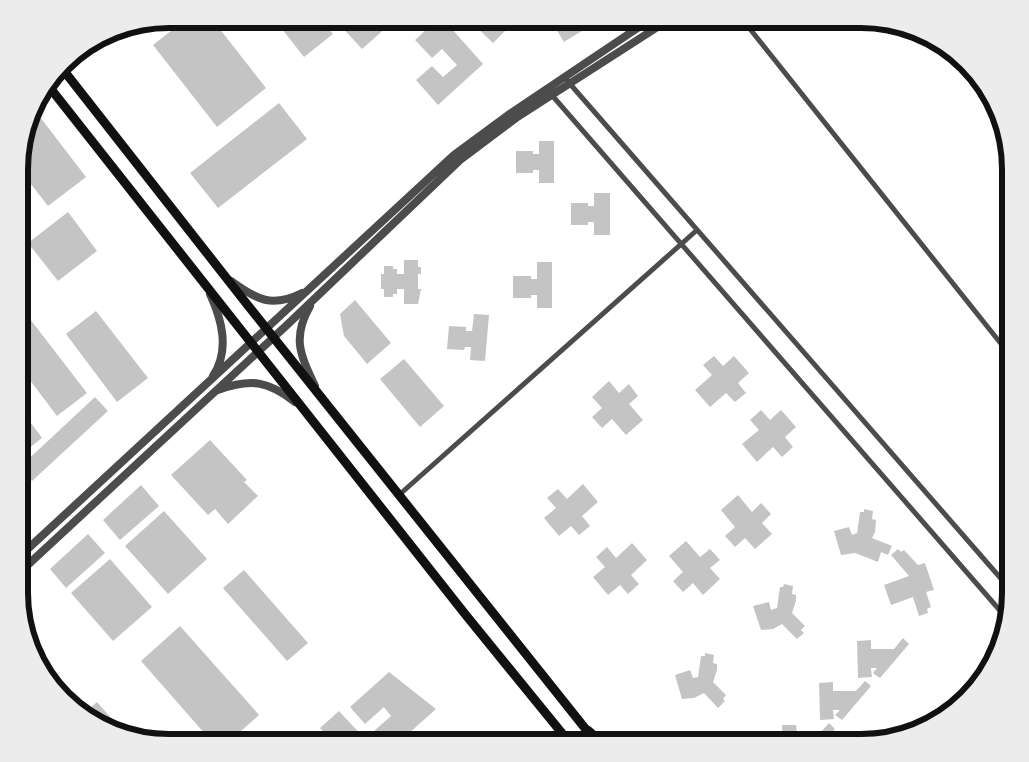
<svg xmlns="http://www.w3.org/2000/svg" width="1029" height="762" font-family="Spectral,serif">
  <rect width="100%" height="100%" fill="#fff"/>
  <path fill="#c4c4c4" d="M186,19H212L266,88L217,127L153,45Z
    M274,19H320L333,34L304,57Z
    M345,19H396L362,49L339,24Z
    M438,19H443L483,64L438,105L416,80L432,66L443,77L457,65L442,49L432,58L415,40Z
    M468,19H517L493,43Z
    M550,19H601L564,42Z
    M279,103L307,139L218,208L190,173Z
    M40,117L86,177L48,206L20,170V149L28,125Z
    M539,141H554V183H539V170H533V173H516V151H533V154H539Z
    M594,193H610V235H594V222H588V225H571V203H588V206H594Z
    M20,209L30,222L20,230Z
    M68,212L97,251L58,281L28,243Z
    M404,260H418V267H421V274H418V289H421L418,304H404V289H397V294H393V297H384V289H381V274H384V266H393V269H397V274H404Z
    M537,262H552V308H537V295H531V298H513V276H531V279H537Z
    M355,300L391,343L367,364L344,336L340,314Z
    M20,306L87,393L57,416L20,367Z
    M96,311L148,378L117,402L66,334Z
    M474,314L489,315L485,361L470,360L471,347H465L464,350L447,349L449,326L466,327V331H472Z
    M714,356L723,366L734,356L749,373L738,383L746,393L735,402L726,393L710,407L695,390L712,375L703,365Z
    M404,359L444,406L420,427L380,379Z
    M609,381L619,393L629,384L638,396L629,404L643,420L626,435L612,419L602,428L592,417L602,408L592,397Z
    M95,397L108,411L32,481L20,467Z
    M20,408L42,438L19,456Z
    M761,410L770,420L781,410L796,427L785,437L793,447L782,457L773,447L757,462L742,444L759,430L750,420Z
    M210,440L247,480L244,482L258,496L228,524L215,509L208,515L171,475Z
    M583,484L598,502L582,516L590,526L579,535L571,526L559,536L544,518L556,508L547,498L558,489L567,499Z
    M141,485L159,506L120,540L103,520Z
    M738,495L752,512L761,503L771,514L762,523L772,534L755,549L745,538L735,547L725,536L735,527L721,510Z
    M864,509L873,511L872,519L876,520L875,532L872,538L892,546L888,555L881,552L878,562L855,553L841,555L834,531L849,527L852,535L857,533L860,512H864Z
    M164,511L207,559L168,594L125,546Z
    M88,534L105,553L66,588L50,569Z
    M686,541L700,557L710,549L720,560L710,568L720,579L703,595L693,583L683,592L673,581L683,572L669,556Z
    M632,543L647,560L631,575L639,584L628,594L620,585L608,595L593,577L605,567L596,557L607,547L616,558Z
    M898,549L901,552L904,550L918,565L925,563L934,590L926,592L931,607L927,609L928,613L919,616L913,597L891,605L884,585L909,576L891,555Z
    M110,559L152,607L113,641L71,593Z
    M244,570L308,643L287,661L223,588Z
    M784,584L793,586L792,594L796,595V601L792,613L805,626L801,630L804,633L797,639L782,624L773,629L761,630L753,606L769,602L771,610L777,608L780,587H783Z
    M180,626L259,715L227,743H213L141,661Z
    M903,638L909,644L880,678L873,673L877,668H871L872,677L858,678L857,641L871,640V649H894Z
    M705,653L714,655L713,663L717,664V670L713,682L726,695L723,699L725,701L718,708L704,693L694,698L682,699L675,675L690,670L693,678L698,677L701,656H705Z
    M389,672L436,709L398,743H333L320,728L339,711L365,739L391,716L384,707L365,724L350,707Z
    M865,681L871,686L842,720L835,715L840,710H833L834,719L820,720L819,683L833,682V691H856Z
    M97,702L126,735L112,732L83,714Z
    M829,723L835,729L822,743H783L782,725H796L797,734L820,733Z"/>
  <g fill="none" stroke-linecap="round" stroke-linejoin="round">
    <path stroke="#4c4c4c" stroke-width="5" d="M742,19L1010,355
      M564,77L1010,589
      M550,93L1003,614L1006,620
      M399,495L697,230"/>
    <path stroke="#4c4c4c" stroke-width="8" d="M231,281C257,300 272,308 302,293
      M210,294C222,320 230,350 213,376
      M310,306C292,338 300,354 315,386
      M218,390C251,378 268,381 295,402
      M19,557L454,155L511,113L651,19
      M19,573L288,324L460,160L516,118L670,19"/>
    <path stroke="#111" stroke-width="9" d="M61,67L246,303L592,737
      M47,84L465,614L570,743"/>
    <path stroke="#111" stroke-width="10" d="M588,731L602,743"/>
  </g>
  <path d="M0 0H1029V762H0ZM169 28H861A141 141 0 0 1 1002 169V593A141 141 0 0 1 861 734H169A141 141 0 0 1 28 593V169A141 141 0 0 1 169 28Z" fill="#ececec" fill-rule="evenodd"/>
  <path fill="none" stroke="#111" stroke-width="6" d="M169 28H861A141 141 0 0 1 1002 169V593A141 141 0 0 1 861 734H169A141 141 0 0 1 28 593V169A141 141 0 0 1 169 28Z"/>
</svg>
